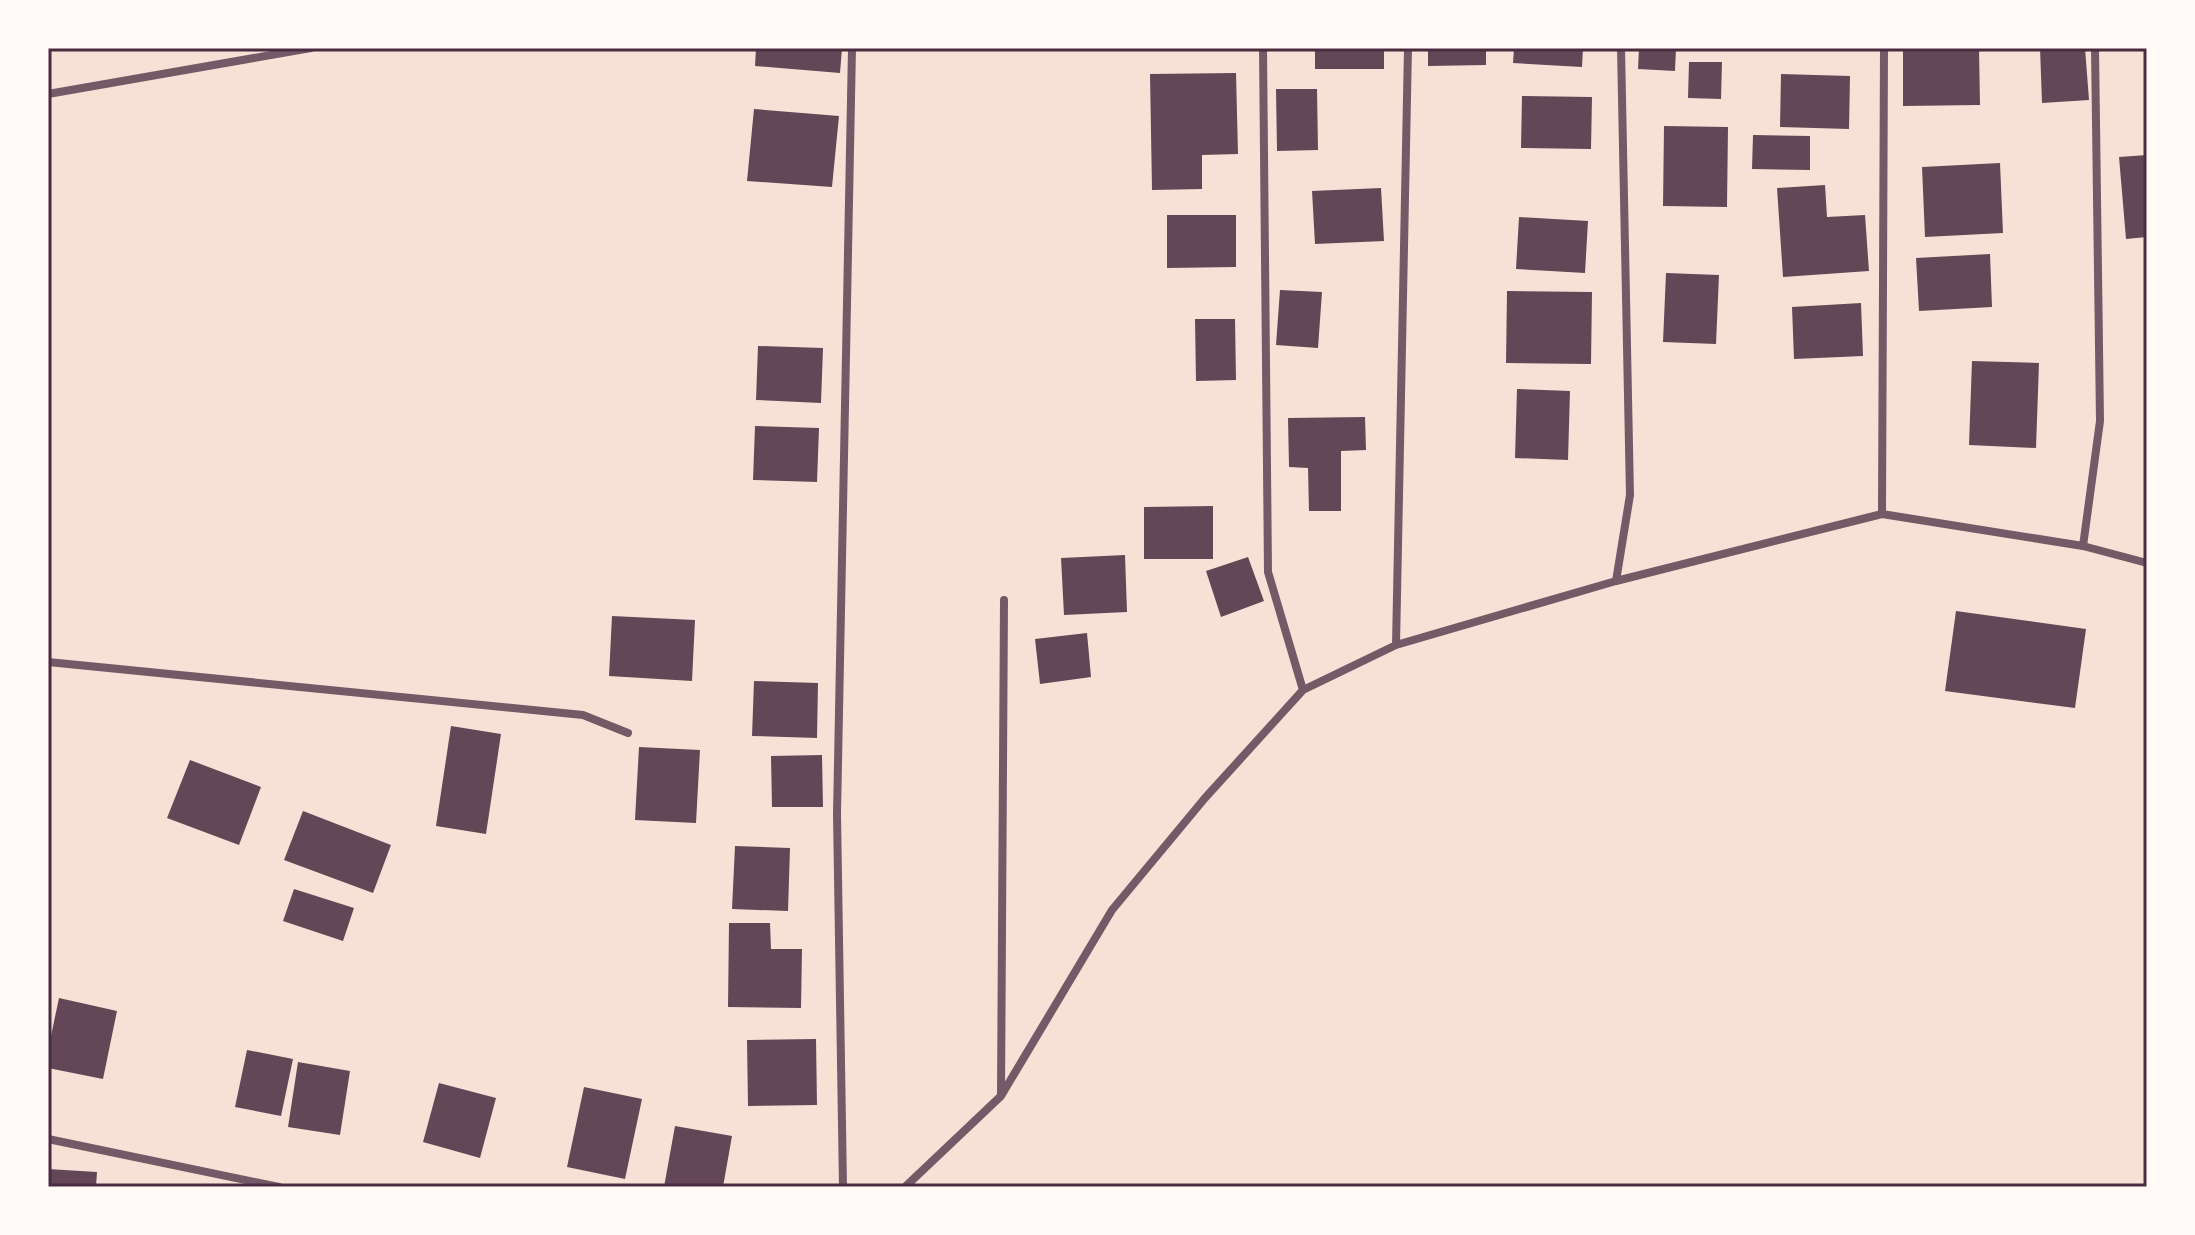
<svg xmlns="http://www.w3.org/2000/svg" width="2195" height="1235" font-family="Roboto,sans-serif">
  <rect width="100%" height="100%" fill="#f7e1d7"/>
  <path fill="#644757" d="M756,48H842L840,73L755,66Z
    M1315,48H1384V69H1315Z
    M1428,48H1486V65L1428,66Z
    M1514,48H1583L1582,67L1513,63Z
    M1639,48H1676L1675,71L1638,69Z
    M1979,48L1980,105L1903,106V49Z
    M2040,48H2085L2089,100L2042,103Z
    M1689,62H1722L1721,99L1688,98Z
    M1236,73L1238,154L1202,155V189L1152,190L1150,74Z
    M1781,74L1850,76L1849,129L1780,127Z
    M1276,89H1317L1318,150L1277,151Z
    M1522,96L1592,97L1591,149L1521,148Z
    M754,109L839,116L832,187L747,181Z
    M1664,126L1728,127L1727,207L1663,206Z
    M1753,135L1810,136V170L1752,169Z
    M2147,155V237L2126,239L2119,157Z
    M2000,163L2003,233L1925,237L1922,167Z
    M1825,185L1827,217L1865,215L1869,271L1783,277L1777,188Z
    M1381,188L1384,241L1315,244L1312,191Z
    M1167,215H1236V267L1167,268Z
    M1519,217L1588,221L1585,273L1516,269Z
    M1990,254L1992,307L1919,311L1916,258Z
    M1666,273L1719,275L1716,344L1663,342Z
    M1280,290L1322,292L1318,348L1276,345Z
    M1507,291L1592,292L1591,364L1506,363Z
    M1861,303L1863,356L1794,359L1792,307Z
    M1195,319H1235L1236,380L1196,381Z
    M758,346L823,348L821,403L756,400Z
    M1972,361L2039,363L2036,448L1969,445Z
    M1517,389L1570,391L1568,460L1515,458Z
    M1365,417L1366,450L1341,451V511H1309L1308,468L1289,467L1288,418Z
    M755,426L819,428L817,482L753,480Z
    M1213,506V559H1144V507Z
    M1125,555L1127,612L1064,615L1061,558Z
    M1248,557L1264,601L1221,617L1206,571Z
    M1956,611L2086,629L2075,708L1945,691Z
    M612,616L695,620L692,681L609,676Z
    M1087,633L1091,677L1040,684L1035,639Z
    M754,681L818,683L817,738L752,736Z
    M451,726L501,734L486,834L436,826Z
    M639,747L700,750L696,823L635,820Z
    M822,755L823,807H772L771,756Z
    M190,760L261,787L239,845L167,818Z
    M303,811L391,845L373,893L284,860Z
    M735,846L790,848L788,911L732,909Z
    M294,889L354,908L343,941L283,921Z
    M729,923H770L771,949H802L801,1008L728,1007Z
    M59,998L117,1011L103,1079L48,1068V1050Z
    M816,1039L817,1105L748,1106L747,1040Z
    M247,1050L293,1059L281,1116L235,1107Z
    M298,1062L350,1071L340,1135L288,1127Z
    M439,1083L496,1098L480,1158L423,1142Z
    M584,1087L642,1099L625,1179L567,1167Z
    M675,1126L732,1136L723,1187H664Z
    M48,1169L97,1172L96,1187H48Z"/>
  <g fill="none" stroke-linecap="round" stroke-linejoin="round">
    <path stroke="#755966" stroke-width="8" d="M1263,48L1268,572L1303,690
      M48,94L311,48
      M1882,514L1884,48
      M2083,546L2100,421L2095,48
      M1616,581L1630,495L1621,48
      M1396,645L1408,48
      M48,662L583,715L628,733
      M1001,1095L1004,600
      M48,1139L279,1187
      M843,1187L837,814L852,48
      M905,1187L1001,1096L1112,910L1205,798L1303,690L1396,645L1616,581L1882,514L2083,546L2147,563"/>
  </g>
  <rect width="2195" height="1235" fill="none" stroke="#fffaf5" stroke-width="100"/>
  <rect x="50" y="50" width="2095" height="1135" fill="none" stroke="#4a2c40" stroke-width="3"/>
</svg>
